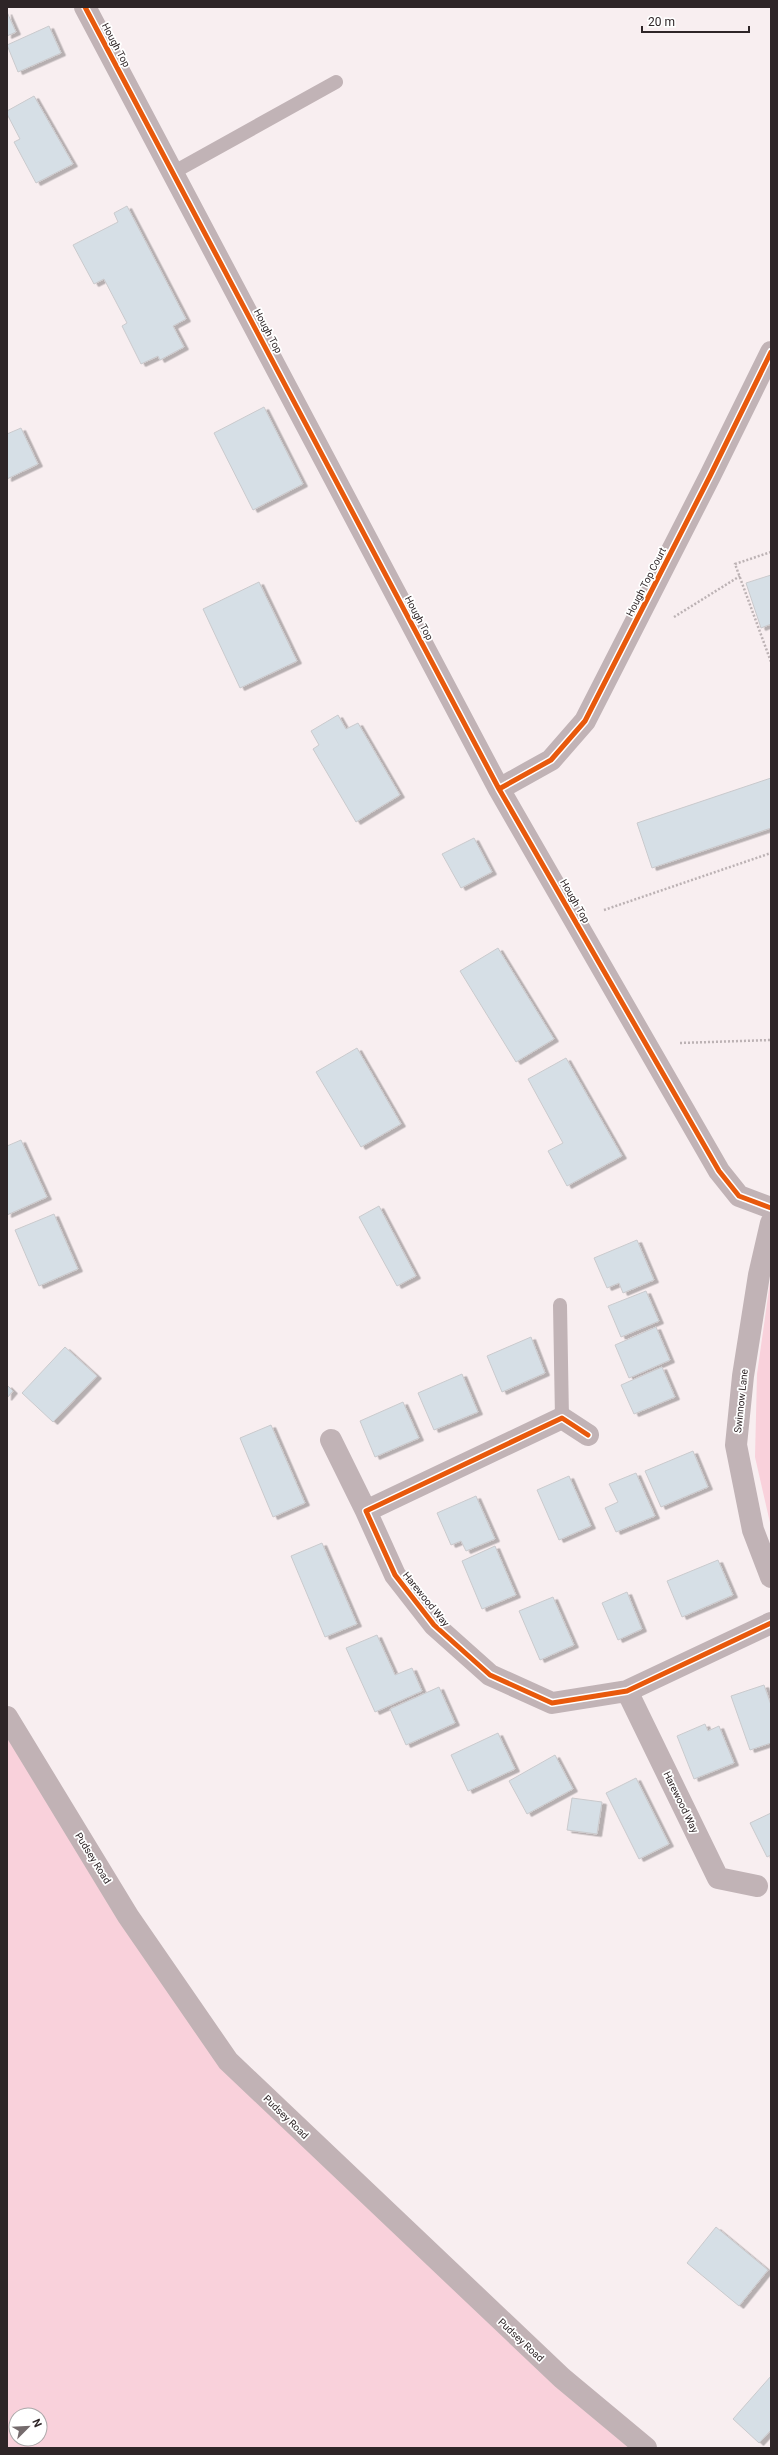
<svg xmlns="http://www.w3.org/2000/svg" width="778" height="2455" font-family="Roboto,sans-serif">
  <defs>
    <filter id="shadow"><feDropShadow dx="4.5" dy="2.5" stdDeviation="0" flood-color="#0004"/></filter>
  </defs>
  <rect width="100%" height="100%" fill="#f8eef0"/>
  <path fill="#f9d1db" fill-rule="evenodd" d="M771,1275V1527L755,1457L757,1374Z
    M7,1718L228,2061L646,2448H7ZM16,2415H40V2439H16Z"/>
  <path fill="#d6dfe6" stroke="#cacacd" filter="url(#shadow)" d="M7,12L16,32L7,36Z
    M49,26L61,53L18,72L7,45Z
    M34,96L73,164L36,183L14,142L20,139L7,114V111Z
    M127,206L186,319L173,326L184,347L160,360L158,356L141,364L122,326L127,323L104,279L94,284L73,245L118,222L114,213Z
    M264,407L303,484L253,510L214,433Z
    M21,428L38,464L7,479V434Z
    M771,575V624L761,628L746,583Z
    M259,582L297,661L240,688L203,609Z
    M338,715L346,729L358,723L400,795L356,822L313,749L319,745L311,731Z
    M771,778V828L652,868L637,823Z
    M474,838L492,872L461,888L442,854Z
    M498,948L554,1039L516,1062L460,971Z
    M357,1048L401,1124L361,1147L316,1072Z
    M566,1058L622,1156L567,1186L548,1151L563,1143L528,1079Z
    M21,1140L47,1197L7,1215V1146Z
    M379,1206L416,1276L397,1286L359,1217Z
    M54,1214L78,1269L39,1286L15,1230Z
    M637,1240L654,1280L623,1293L619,1283L607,1288L594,1258Z
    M646,1291L659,1321L621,1337L608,1306Z
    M656,1327L670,1360L629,1378L615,1345Z
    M531,1337L545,1373L502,1392L487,1356Z
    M65,1347L97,1376L53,1422L22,1393Z
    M662,1367L675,1397L634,1414L621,1385Z
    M462,1374L478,1412L434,1430L418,1393Z
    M7,1385L13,1391L7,1398Z
    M403,1402L419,1438L375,1457L360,1421Z
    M271,1425L305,1503L273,1517L240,1438Z
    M693,1451L708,1487L661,1507L645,1471Z
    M636,1473L655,1516L616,1532L605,1508L618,1502L609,1484Z
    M569,1476L591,1526L559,1540L537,1490Z
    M476,1496L495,1539L466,1551L461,1541L451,1545L437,1513Z
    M322,1543L357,1624L325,1637L291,1556Z
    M495,1546L516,1595L482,1609L462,1561Z
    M718,1560L733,1595L682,1617L667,1581Z
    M627,1592L642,1629L618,1640L602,1603Z
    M553,1597L574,1645L540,1660L519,1611Z
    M377,1635L395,1675L412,1668L422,1691L375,1712L346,1648Z
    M764,1685L771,1705V1743L750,1750L731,1696Z
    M439,1687L455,1723L406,1745L390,1709Z
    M705,1724L708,1731L719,1726L734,1763L694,1779L677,1736Z
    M498,1733L515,1769L468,1791L451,1755Z
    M555,1755L573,1789L527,1814L509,1781Z
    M636,1778L669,1844L639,1859L606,1793Z
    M572,1798L602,1802L597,1834L567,1830Z
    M771,1813V1855L767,1857L750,1823Z
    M716,2227L768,2270L739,2306L687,2263Z
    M771,2376V2430L759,2443L733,2419Z"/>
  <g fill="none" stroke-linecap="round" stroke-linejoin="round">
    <path stroke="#bcb2b4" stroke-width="2.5" stroke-dasharray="2 2" stroke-linecap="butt" d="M771,552L735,564L771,662
      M674,617L740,576
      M604,910L771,853
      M680,1043L771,1040"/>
    <path stroke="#c1b3b6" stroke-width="14" d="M174,172L336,82
      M560,1305L562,1418"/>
    <path stroke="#c1b3b6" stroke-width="22" d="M85,7L499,789L719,1171L739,1196L771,1208
      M499,789L551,760L585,721L710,476L771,352
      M771,1223L759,1275L743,1376L736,1445L753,1530L771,1577
      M588,1435L562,1418L366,1511L395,1575L434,1625L490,1675L552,1703L627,1691L771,1623
      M331,1440L366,1511
      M627,1691L718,1878L757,1886"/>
    <path stroke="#c1b2b5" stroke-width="22" d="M7,1717L128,1916L228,2061L562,2378L646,2448"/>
    <defs>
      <path id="cycleway" d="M85,7L499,789L719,1171L739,1196L771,1208
        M499,789L551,760L585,721L710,476L771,352
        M588,1435L562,1418L366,1511L395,1575L434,1625L490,1675L552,1703L627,1691L771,1623"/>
    </defs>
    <use href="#cycleway" stroke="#fff" stroke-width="8"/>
    <use href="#cycleway" stroke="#e8590c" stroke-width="5"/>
  </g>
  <g text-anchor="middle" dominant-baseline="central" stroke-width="3.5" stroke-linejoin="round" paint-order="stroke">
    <g font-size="10" fill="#2e2527" stroke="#fff">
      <text transform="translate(116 45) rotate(62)">Hough Top</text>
      <text transform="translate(268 331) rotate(62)">Hough Top</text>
      <text transform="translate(646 582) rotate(-63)">Hough Top Court</text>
      <text transform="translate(419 618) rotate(62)">Hough Top</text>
      <text transform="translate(575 901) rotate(60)">Hough Top</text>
      <text transform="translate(741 1401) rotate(-84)">Swinnow Lane</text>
      <text transform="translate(426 1599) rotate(51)">Harewood Way</text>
      <text transform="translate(681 1802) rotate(64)">Harewood Way</text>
      <text transform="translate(93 1858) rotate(58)">Pudsey Road</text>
      <text transform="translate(286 2117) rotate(44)">Pudsey Road</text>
      <text transform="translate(521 2340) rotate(43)">Pudsey Road</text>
    </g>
  </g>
  <rect width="778" height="2455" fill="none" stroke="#2e2527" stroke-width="16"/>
  <g transform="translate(28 2427) rotate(66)"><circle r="19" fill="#ffffff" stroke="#aba8a9"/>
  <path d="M0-3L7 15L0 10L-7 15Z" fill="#756b6d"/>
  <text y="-6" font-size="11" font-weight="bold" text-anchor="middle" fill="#2e2527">N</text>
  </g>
  <path d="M642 26v6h107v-6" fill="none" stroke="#2e2527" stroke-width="2"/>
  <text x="648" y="26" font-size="12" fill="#2e2527" stroke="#ffffff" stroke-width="3" paint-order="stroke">20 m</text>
</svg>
